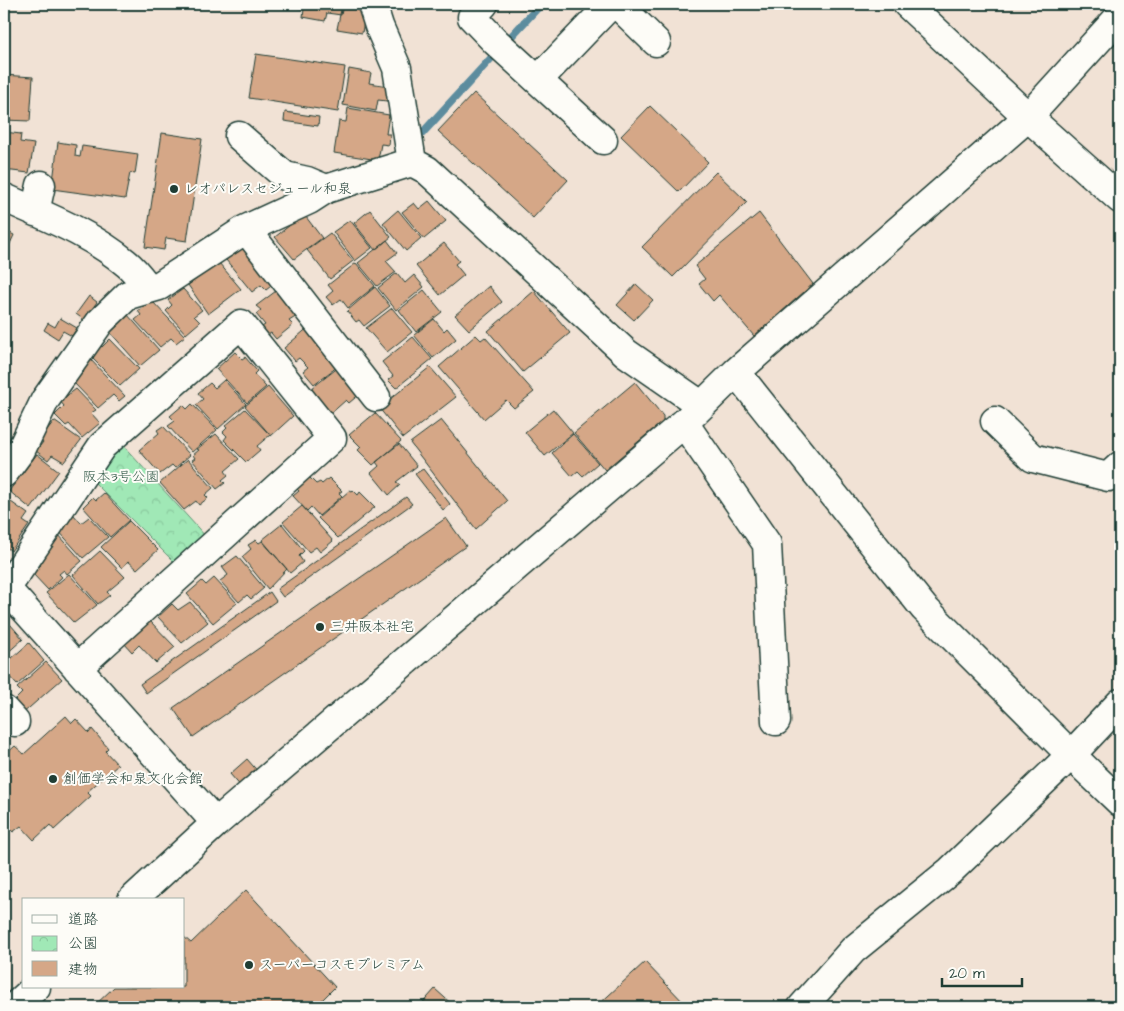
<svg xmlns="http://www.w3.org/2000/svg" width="1124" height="1011" font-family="'Architects Daughter','Klee One',sans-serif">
  <defs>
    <pattern id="park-crowns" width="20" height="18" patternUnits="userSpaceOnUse" patternTransform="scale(1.25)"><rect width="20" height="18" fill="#a0e8b6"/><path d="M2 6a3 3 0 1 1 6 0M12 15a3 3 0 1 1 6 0" fill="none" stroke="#89c89d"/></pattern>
  </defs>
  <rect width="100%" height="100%" fill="#f1e2d5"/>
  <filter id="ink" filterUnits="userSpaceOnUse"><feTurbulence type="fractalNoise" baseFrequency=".02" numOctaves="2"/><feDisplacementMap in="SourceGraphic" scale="10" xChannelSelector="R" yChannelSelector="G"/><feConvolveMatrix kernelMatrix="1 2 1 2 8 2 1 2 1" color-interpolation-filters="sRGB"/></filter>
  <g filter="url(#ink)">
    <path fill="url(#park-crowns)" stroke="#609275" d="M120,442L207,538L179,567L91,479Z"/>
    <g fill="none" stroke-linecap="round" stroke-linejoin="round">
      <path stroke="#5c8c9e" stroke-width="8" d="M416,140L541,4"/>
    </g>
    <path fill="#d5a787" stroke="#1f3d34" d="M279,4H343L341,15L327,13L325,21L303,17L304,9Z
      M342,5L366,9L362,33L337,29Z
      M256,54L345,67L338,112L249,98Z
      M349,69L371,73L369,83L389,86L387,101L378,100L376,111L343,105Z
      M4,75L33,77L30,121L4,120Z
      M474,93L568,180L533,218L438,131Z
      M650,106L708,162L679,192L621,136Z
      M348,108L389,115L386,134H390L389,145L381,144L378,160L334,153L339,121L346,122Z
      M285,112L319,117L318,126L284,121Z
      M4,132L21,134L20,142L34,144L29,173L4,170Z
      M162,133L202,139L187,241L166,238L164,250L145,247Z
      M58,142L76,145L75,156L80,157L82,146L138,154L135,174L130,173L125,199L52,189Z
      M716,172L747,202L673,277L642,247Z
      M429,201L446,221L424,239L402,212L414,203L419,209Z
      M370,210L391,237L375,250L354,223Z
      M398,210L421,238L406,251L383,223Z
      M759,213L813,284L754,336L719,295L713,301L699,284L705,279L695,266Z
      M306,217L322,238L294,259L275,237L299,218L300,220Z
      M350,220L372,248L355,261L333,232Z
      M4,230L14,235L4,257Z
      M330,233L353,261L330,279L307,250Z
      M242,240L275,283L266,290L261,285L252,292L226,260L232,255L229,251Z
      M387,240L397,253L386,261L396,272L377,286L358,263Z
      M444,243L459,261L455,264L464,275L440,295L416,266Z
      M219,263L241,289L208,314L188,285Z
      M356,263L375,286L348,308L341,299L333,305L326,297L333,291L328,285Z
      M397,273L405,283L414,275L424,287L396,310L378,288Z
      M636,284L653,300L634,320L617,305Z
      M489,286L502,302L469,330L455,315Z
      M375,287L390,306L364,326L359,320L356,322L347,311Z
      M183,289L202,310L194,316L200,322L186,334L166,311L172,305L168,300Z
      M424,290L442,312L416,332L399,310Z
      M276,291L278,293L280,291L302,313L289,321L293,325L276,339L271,333L266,336L260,328L265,325L256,314L261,310L256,306Z
      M534,291L570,333L523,372L488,331Z
      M89,296L97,302L84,320L76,314Z
      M152,301L185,336L176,343L171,338L160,347L135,320L141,315L138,311Z
      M392,308L412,332L387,352L366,328Z
      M127,314L159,350L140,366L109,331Z
      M60,318L77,328L72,336L63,331L58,339L44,330L48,323L55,327Z
      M434,319L444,331L447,328L456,339L433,358L414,335Z
      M310,326L341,364L314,384L303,371L308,367L299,358L295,361L284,348Z
      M476,335L481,340L485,337L534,392L514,408L506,400L484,419L439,367Z
      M413,337L432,359L396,388L388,380L393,376L382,362Z
      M110,339L139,369L120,386L91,357L99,344L102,347Z
      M235,352L242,359L245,357L257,371L254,374L266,387L247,403L216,369Z
      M90,359L125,396L119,401L113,395L98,408L73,382L84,372L81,368Z
      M340,366L362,392L349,403L346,400L328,416L307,392Z
      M430,367L456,397L403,438L379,408Z
      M224,380L246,404L218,429L196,405L203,399L198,393L210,383L215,388Z
      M635,382L663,416V424L658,429L652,430L605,470L574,433Z
      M268,387L293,416L271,436L245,406Z
      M76,389L96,410L91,413L100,423L82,438L69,424L66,426L55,415L64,406L60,401Z
      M192,404L217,430L192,452L168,426L175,421L170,416L183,405L187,409Z
      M245,409L270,435L257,446L260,450L246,462L224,440L227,436L223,432L227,428L225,426Z
      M553,409L573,433L545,456L525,432Z
      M375,413L401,441L373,465L358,450L361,447L349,435Z
      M441,420L507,501L476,529L410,443Z
      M54,421L81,440L64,462L52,455L48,460L36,451L43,442L39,440Z
      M163,426L190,455L175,468L172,465L160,474L139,450L159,433L157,430Z
      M216,434L239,459L225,471L228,475L222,480L225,483L217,489L192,460L195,458L193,455L199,450L197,449Z
      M573,434L598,463L583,476L578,471L572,476L552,453Z
      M399,444L417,466L396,482L400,485L389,495L371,473L379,466L376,462Z
      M37,454L59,471L31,509L9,491Z
      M188,459L213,488L205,495L208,498L199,505L196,501L184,510L160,483Z
      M423,469L450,504L443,510L415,474Z
      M309,477L316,484L320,482L322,484L329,478L342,491L339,493L342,496L319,516L311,507L307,511L293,496L299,491L296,488Z
      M350,490L352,491L353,490L358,495L360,492L375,507L338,538L318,518Z
      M104,493L129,520L110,537L83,507L93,497L96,500Z
      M4,497L28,514L23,521L29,525L11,551L4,545Z
      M406,497L412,504L283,597L277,589Z
      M302,506L333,541L320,552L316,547L309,552L283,522Z
      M73,514L81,523L89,517L108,537L83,558L56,528Z
      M446,518L466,546L193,737L173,708Z
      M129,521L158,550L137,569L128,561L122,568L101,547Z
      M282,524L304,551L299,556L303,562L290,573L262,540Z
      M58,534L82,561L67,574L64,570L59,574L62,577L48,590L32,573L41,565L35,560Z
      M256,540L259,543L262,541L287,569L268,589L242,557L251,549L248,545Z
      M100,551L125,577L107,592L110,595L98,604L73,575Z
      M237,556L264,588L251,599L247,595L239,602L220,581L228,575L222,567Z
      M69,574L97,605L74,623L46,593Z
      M214,578L237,603L213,623L187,594L202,581L206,585Z
      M270,592L276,601L146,693L140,684Z
      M190,602L208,622L182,643L158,617L172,604L178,610Z
      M149,620L175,647L156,663L139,645L132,652L124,643Z
      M10,624L23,639L4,656V629Z
      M29,643L44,661L17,685L4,671V665Z
      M46,662L62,679L21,715L11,704L22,693L17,688Z
      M66,716L72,723L76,719L89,733L92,729L108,748L105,751L118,765L87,792L91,796L54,830L50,825L34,840L21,826L13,832L4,823V756L15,746L24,754Z
      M247,759L260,774L243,789L230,774Z
      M246,890L335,987L315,1007H93L114,987H184V937L191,943Z
      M645,962L688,1007H596Z
      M435,989L455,1007H419Z"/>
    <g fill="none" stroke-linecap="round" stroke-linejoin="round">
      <defs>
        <path id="minor" d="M372,4L379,26L397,68L412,162
          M484,4L472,17L496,42L603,140
          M617,4L656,42
          M907,4L1028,117L1120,199
          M538,80L611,4
          M239,136L285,176L307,181L326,189
          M5,198C47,217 90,233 126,263C135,270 142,280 149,289
          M35,212L41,185
          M246,229L376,397
          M736,372L924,608L1071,755L1120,802
          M995,421L1033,458L1108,477L1120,466
          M684,423L767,544L776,721
          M4,473L21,450L45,400L100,322L128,295L159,286L246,229L309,200L326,189L412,162L427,170L626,353L701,405
          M4,586L216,823
          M6,589L102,446L241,324L332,438L77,668
          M4,710L15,722
          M132,900L216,823L684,423L736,372L1028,117L1120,16
          M14,1007L36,987
          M802,1007L853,950L950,871L1071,755L1120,703"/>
      </defs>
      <use href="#minor" stroke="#1f3d34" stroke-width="31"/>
      <use href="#minor" stroke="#fdfcf7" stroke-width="28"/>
    </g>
  </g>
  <g fill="#1f3d34" stroke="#fdfcf7" stroke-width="2">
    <circle cx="174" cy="189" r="5"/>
    <circle cx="320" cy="627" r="5"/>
    <circle cx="53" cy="779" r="5"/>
    <circle cx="249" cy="965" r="5"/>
  </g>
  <g text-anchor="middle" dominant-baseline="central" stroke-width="4" stroke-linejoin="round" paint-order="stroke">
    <g font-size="14" fill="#1f3d34" stroke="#fdfcf7" text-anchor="start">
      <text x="184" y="189">レオパレスセジュール和泉</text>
      <text x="330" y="627">三井阪本社宅</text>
      <text x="63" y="779">創価学会和泉文化会館</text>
      <text x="259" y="965">スーパーコスモプレミアム</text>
    </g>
    <g font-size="14" fill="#395f4e" stroke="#fdfcf7">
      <text x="121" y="477">阪本3号公園</text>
    </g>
  </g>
  <rect width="1124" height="1011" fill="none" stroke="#fdfcf7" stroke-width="20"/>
  <rect x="10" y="10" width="1104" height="991" fill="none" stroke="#1f3d34" stroke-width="2" filter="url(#ink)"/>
  <rect x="22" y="898" width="162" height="90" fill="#fdfcf7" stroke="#a4b0a9"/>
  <rect x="32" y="915" width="25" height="8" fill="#fdfcf7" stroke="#a4b0a9"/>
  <text x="68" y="924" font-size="15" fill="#1f3d34">道路</text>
  <rect x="32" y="936" width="25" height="15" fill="url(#park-crowns)" stroke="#a4b0a9"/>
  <text x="68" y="948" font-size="15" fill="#1f3d34">公園</text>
  <rect x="32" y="961" width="25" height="15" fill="#d5a787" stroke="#a4b0a9"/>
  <text x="68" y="974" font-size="15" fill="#1f3d34">建物</text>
  <path d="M942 978v8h80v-8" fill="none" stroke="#1f3d34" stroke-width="2.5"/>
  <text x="949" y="978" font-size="15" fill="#1f3d34" stroke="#fdfcf7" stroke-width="4" paint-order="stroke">20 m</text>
</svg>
